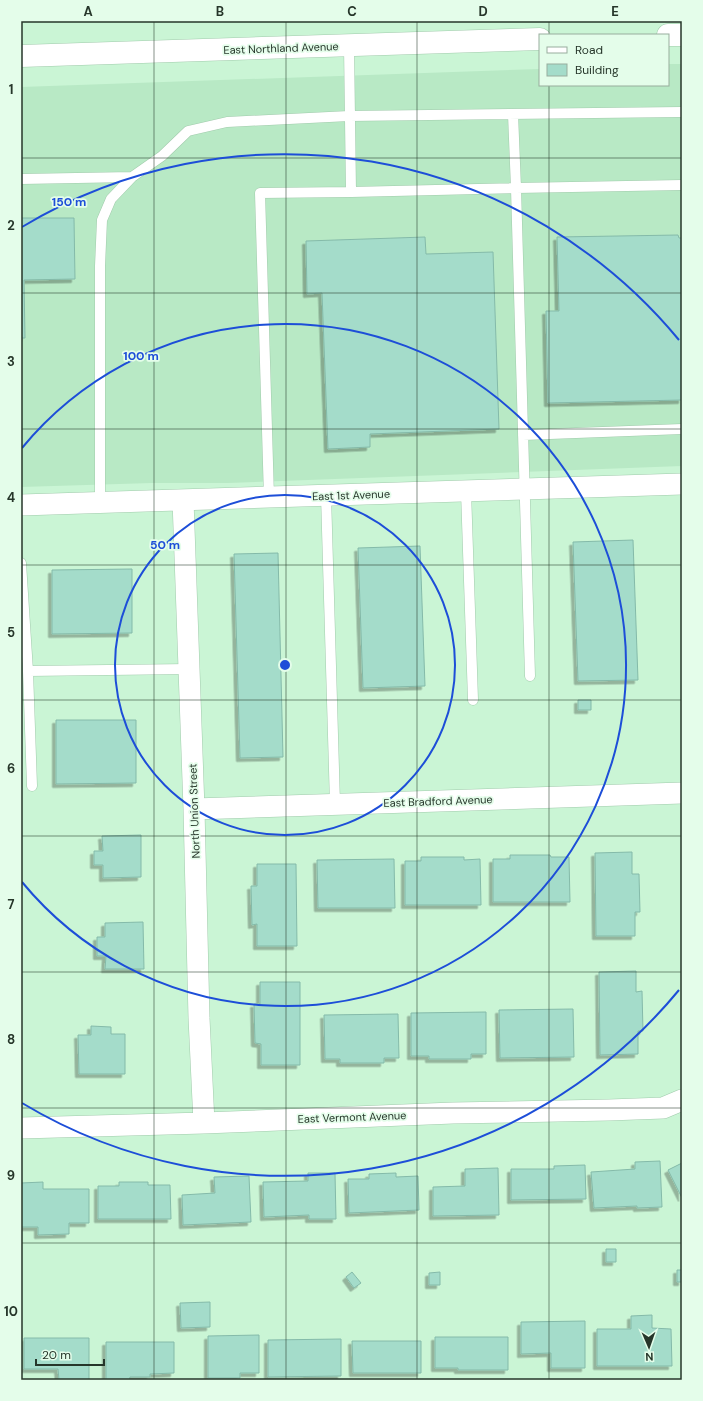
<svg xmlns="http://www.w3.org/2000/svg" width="703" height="1401" font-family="'DM Sans',sans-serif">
  <defs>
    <filter id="shadow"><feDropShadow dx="-3.5" dy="3.5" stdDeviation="0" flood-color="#0004"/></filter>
  </defs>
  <rect width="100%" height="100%" fill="#caf5d5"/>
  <path fill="#b8e9c5" d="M668,64H682V466L228,483H152L21,487V87L540,69V85H668Z"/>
  <path fill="#a4dcca" stroke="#84baa9" filter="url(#shadow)" d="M21,218H74L75,279L24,280L25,338H21Z
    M678,235L679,238H682V400L548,403L546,311H559L557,237Z
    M425,237L426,254L493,252L499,429L370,434V447L328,449L322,293L307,294L306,241Z
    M633,540L638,680L578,681L573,542Z
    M420,546L425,686L363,688L358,548Z
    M278,553L283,757L240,758L234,554Z
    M132,569V633L52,634V570Z
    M578,700H591V710H578Z
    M56,720H136V783L56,784Z
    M141,835V877L103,878V865H94V851H103L102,836Z
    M632,852V874H639L640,912H635V936H596L595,853Z
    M510,855H550L551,857H569L570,902H493V859H510Z
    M421,857H464V860L480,859L481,905H405V861H421Z
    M394,859L395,908H318L317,860Z
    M257,864H296L297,946H257V924L252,925L251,886H257Z
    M143,922L144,969H105L106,956H97V937H105V923Z
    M636,971V992L642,991L643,1031H638V1054L600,1055L599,972Z
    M260,982H300V1065H261V1044L255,1043L254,1004H260Z
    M573,1009L574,1057L500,1058L499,1010Z
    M486,1012V1054H471V1059H429V1056H411V1013Z
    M398,1014L399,1058H384V1063H340V1059H325L324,1015Z
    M91,1026L111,1027V1034H125V1074H79L78,1035H91Z
    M660,1161L662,1207L637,1208V1206L594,1208L591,1172L635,1169V1162Z
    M682,1163V1198L668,1170Z
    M585,1165L586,1199L511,1200V1169H554V1166Z
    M498,1168L499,1215L433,1216V1187L465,1186V1169Z
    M308,1173H335L336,1219H309V1215L264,1217L263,1182L308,1181Z
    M396,1173V1177L418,1176L419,1210L349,1213L348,1179H369V1174Z
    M249,1176L251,1222L183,1225L182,1195L215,1193L214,1177Z
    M43,1182V1189H89V1223H69V1234L38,1235V1227H21V1183Z
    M119,1182H148V1185H170L171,1219H98V1186H119Z
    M606,1249H616V1262H606Z
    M677,1270H682V1282H677Z
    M352,1272L361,1283L354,1288L346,1277Z
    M440,1272V1285H429V1273Z
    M210,1302V1327L181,1328L180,1303Z
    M652,1315V1328L671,1329L672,1366H597V1329H631V1316Z
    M585,1321V1368H551V1353L521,1354V1322Z
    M259,1335V1373H240V1378H208V1336Z
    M435,1337H508V1370H458V1368H435Z
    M24,1338H89V1380H59L58,1369H24Z
    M341,1339V1376L268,1377V1340Z
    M352,1341H421V1373H353Z
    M106,1342H174V1373L150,1374V1377H130L129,1380H106Z"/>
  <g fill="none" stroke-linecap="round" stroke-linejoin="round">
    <defs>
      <path id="service" d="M349,46L351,192L516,188L530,676
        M513,114L516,188L682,185
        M21,179L132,177
        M523,435L682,429
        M466,491L473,700
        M326,495L335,804
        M269,497L260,193L351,192
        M100,503V266L102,220L111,199L132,177L162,156L188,131L227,122L349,116L682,112
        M21,563L28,671L189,669
        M28,671L32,786"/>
      <path id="minor" d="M183,500L194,809L199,1018L204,1123
        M21,505L682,484
        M194,809L682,793
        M21,1128L204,1123L453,1113L609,1110L663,1108L682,1100"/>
      <path id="secondary" d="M668,35H682
        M21,56L540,39"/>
    </defs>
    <use href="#service" stroke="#a1cbac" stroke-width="11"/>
    <use href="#minor" stroke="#a1cbac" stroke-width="22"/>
    <use href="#secondary" stroke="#a1cbac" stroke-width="23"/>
    <use href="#service" stroke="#fff" stroke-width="10"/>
    <use href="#minor" stroke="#fff" stroke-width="21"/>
    <use href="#secondary" stroke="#fff" stroke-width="22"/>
  </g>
  <path fill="none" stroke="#26362a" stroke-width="1" stroke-opacity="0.55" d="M154,21V1380M286,21V1380M417,21V1380M549,21V35M549,85V1380M21,158H682M21,293H682M21,429H682M21,565H682M21,700H682M21,836H682M21,972H682M21,1108H682M21,1243H682"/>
  <g fill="none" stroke="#1d4ed8" stroke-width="2">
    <circle cx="285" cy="665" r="170"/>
    <path d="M22 448A341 341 0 1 1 22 882"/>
    <path d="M679 990A511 511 0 0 1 22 1103M22 227A511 511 0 0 1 679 340"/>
  </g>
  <g text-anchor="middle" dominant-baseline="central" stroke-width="3.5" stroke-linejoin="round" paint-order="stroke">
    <g font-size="11" fill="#26362a" stroke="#e4fdea">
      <text transform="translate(281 48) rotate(-2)">East Northland Avenue</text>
      <text transform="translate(351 495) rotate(-2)">East 1st Avenue</text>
      <text transform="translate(438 801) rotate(-2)">East Bradford Avenue</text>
      <text transform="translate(194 811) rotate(-92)">North Union Street</text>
      <text transform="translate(352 1117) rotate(-2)">East Vermont Avenue</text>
    </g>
  </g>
  <circle cx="285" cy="665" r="6" fill="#1d4ed8" stroke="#e4fdea" stroke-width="2"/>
  <g font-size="12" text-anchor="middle" font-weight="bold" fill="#1d4ed8" stroke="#e4fdea" stroke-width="3.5" stroke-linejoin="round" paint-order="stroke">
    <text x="69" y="206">150 m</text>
    <text x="141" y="360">100 m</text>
    <text x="165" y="549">50 m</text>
  </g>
  <rect width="703" height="1401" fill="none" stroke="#e4fdea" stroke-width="44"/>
  <rect x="539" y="34" width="130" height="52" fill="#e4fdea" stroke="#98ad9d"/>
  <rect x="547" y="47" width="20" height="6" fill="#ffffff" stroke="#98ad9d"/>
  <text x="575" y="54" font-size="12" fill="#26362a">Road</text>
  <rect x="547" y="64" width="20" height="12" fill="#a4dcca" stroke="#98ad9d"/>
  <text x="575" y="74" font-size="12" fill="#26362a">Building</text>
  <g transform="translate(649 1347) rotate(178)" stroke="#e4fdea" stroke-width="3" paint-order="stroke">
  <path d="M0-3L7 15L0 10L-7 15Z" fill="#26362a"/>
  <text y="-6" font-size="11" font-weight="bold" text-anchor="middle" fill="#26362a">N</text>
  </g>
  <path d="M36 1359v6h68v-6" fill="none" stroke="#26362a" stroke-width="2"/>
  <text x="42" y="1359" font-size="12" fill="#26362a" stroke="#e4fdea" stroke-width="3" paint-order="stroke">20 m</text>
  <rect x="22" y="22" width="659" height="1357" fill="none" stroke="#26362a" stroke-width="1.5"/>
  <g font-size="13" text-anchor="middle" font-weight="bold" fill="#26362a">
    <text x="88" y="16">A</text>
    <text x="220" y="16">B</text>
    <text x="352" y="16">C</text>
    <text x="483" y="16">D</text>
    <text x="615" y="16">E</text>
    <text x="11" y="94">1</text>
    <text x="11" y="230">2</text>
    <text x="11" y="366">3</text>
    <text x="11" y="502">4</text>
    <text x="11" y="637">5</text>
    <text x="11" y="773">6</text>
    <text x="11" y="909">7</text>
    <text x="11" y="1044">8</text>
    <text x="11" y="1180">9</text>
    <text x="11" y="1316">10</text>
  </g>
</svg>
